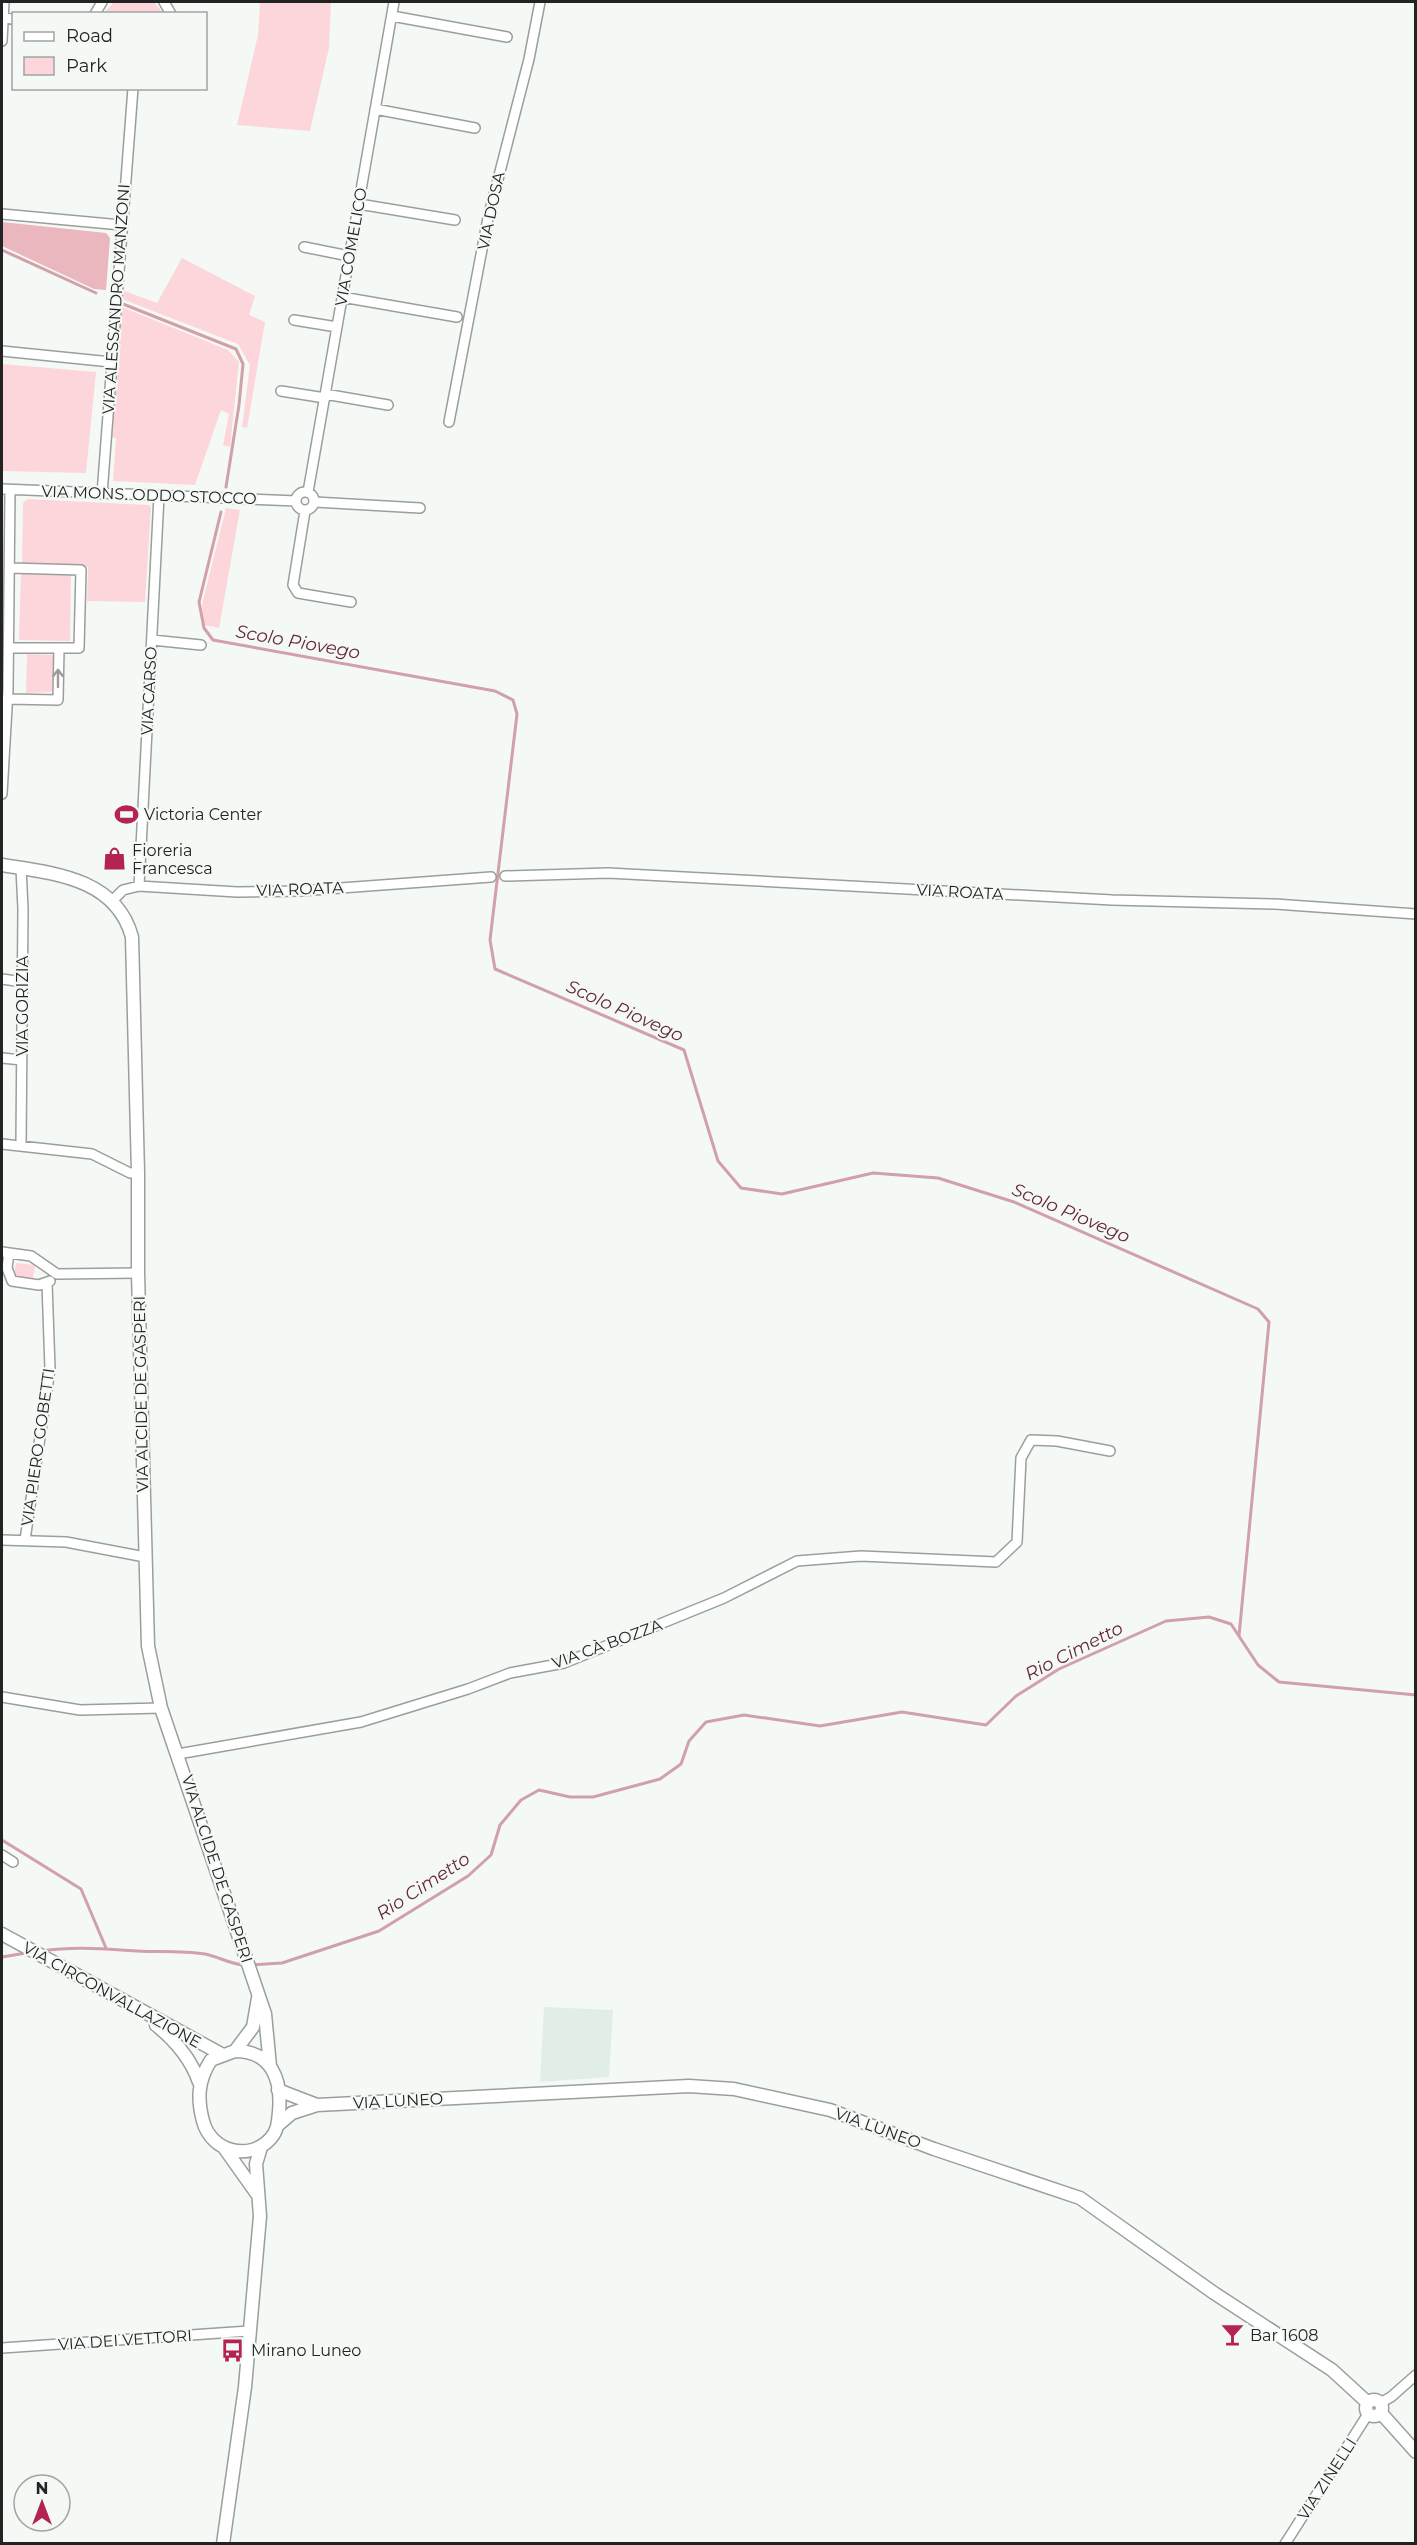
<svg xmlns="http://www.w3.org/2000/svg" width="1417" height="2545" font-family="Montserrat,sans-serif">
  <rect width="100%" height="100%" fill="#f4f9f6"/>
  <path fill="#e1eee6" d="M544,2007L613,2010L609,2077L540,2082Z"/>
  <path fill="#fdd6db" d="M114,2H154L163,13H104Z
    M260,2H331L329,48L310,131L237,125L258,35Z
    M182,258L255,296L249,315L265,322L247,428L242,427L250,365L238,344L122,299V290L157,303Z
    M122,307L228,350L239,362L230,447L223,445L229,414L221,410L195,485L113,481L116,438L111,437Z
    M2,364L96,372L86,473L2,471Z
    M27,499L149,505L151,508L145,602L87,601L88,567L22,566L23,503Z
    M226,508L240,510L219,628L204,625L202,605Z
    M21,573L71,574L70,641L19,640Z
    M27,654L54,655V687L51,692L26,693Z
    M16,1263L35,1265L33,1279L14,1276Z"/>
  <path fill="#eab7bf" d="M2,222L106,233L110,238L106,290L94,289L2,246Z"/>
  <g fill="none" stroke-linecap="round" stroke-linejoin="round">
    <path stroke="#d1a0a8" stroke-width="3" d="M2,250L96,293
      M123,304L236,349L243,364L239,405L226,487
      M221,512L199,602L204,628L213,640L495,691L513,700L517,714L490,940L495,969L684,1050L718,1161L741,1188L782,1194L873,1173L938,1178L1014,1202L1258,1309L1269,1322L1239,1636
      M2,1840L81,1889L106,1948
      M42,1951C68,1947 95,1948 121,1950C149,1953 177,1950 205,1954C220,1957 231,1965 246,1965
      M2,1957L26,1953
      M252,1965L282,1963L379,1931L468,1876L491,1855L500,1825L521,1800L539,1790L570,1797H593L660,1779L681,1764L689,1741L706,1722L744,1715L820,1726L902,1712L986,1725L1016,1696L1059,1669L1166,1621L1209,1617L1231,1624L1258,1665L1279,1682L1416,1695"/>
    <defs>
      <path id="street" d="M164,2L171,14
        M95,14L102,2
        M392,16L507,37
        M2,18L14,19
        M2,41L4,2
        M375,109L475,128
        M359,204L455,220
        M2,214L121,225
        M304,247L349,256
        M342,297L457,317
        M294,320L337,327
        M2,351L111,362
        M281,391L325,398
        M325,394L388,405
        M449,422L488,218L529,59L540,2
        M2,489L296,501
        M296 501a9 9 0 1 1 18 0a9 9 0 1 1-18 0Z
        M308,492L394,2
        M102,494L133,88
        M315,502L420,508
        M305,511L293,585L298,593L351,602
        M152,640L201,645
        M9,648H79L81,570L10,568
        M8,699L58,700L59,648
        M2,794L8,690L10,490
        M21,868L23,909L21,1145
        M505,876L608,873L1112,900L1275,904L1416,914
        M139,886L159,496
        M113,900L123,890L139,886L237,892L300,891L491,877
        M2,979L23,982
        M2,1058L22,1060
        M2,1144L92,1154L130,1173H138
        M2,1252L31,1256L57,1274L138,1273
        M9,1253L7,1268L12,1281L39,1285L50,1281
        M2,1540L66,1542L145,1557
        M25,1540L50,1369L47,1283
        M2,1697L80,1710L161,1708
        M178,1754L361,1722L468,1689L510,1673L564,1663L724,1598L797,1561L861,1556L996,1562L1017,1542L1021,1458L1031,1440L1057,1441L1110,1451
        M2,1855L13,1862
        M2,2348L249,2331
        M1380,2403L1391,2397L1416,2375
        M1285,2544L1368,2414"/>
      <path id="secondary" d="M2,865C53,873 116,878 132,937L138,1173V1273L148,1646L161,1708L265,2014L270,2066
        M2,1934L223,2055
        M156,2025C176,2041 191,2059 199,2082
        M235,2051C272,2051 282,2080 279,2112C278,2121 278,2130 271,2138C250,2162 211,2152 203,2121C197,2099 198,2080 211,2060Z
        M235,2051L253,2027L258,1998
        M278,2090L317,2105
        M278,2125L292,2113L317,2105L689,2086L734,2089L830,2110L934,2149L1080,2198L1214,2293L1332,2370L1368,2403
        M225,2149L257,2194
        M1366 2408a8 8 0 1 1 16 0a8 8 0 1 1-16 0Z
        M1381,2413L1416,2452
        M223,2544L245,2387L260,2216L256,2164L261,2147"/>
    </defs>
    <use href="#street" stroke="#9a9f9c" stroke-width="12"/>
    <use href="#secondary" stroke="#9a9f9c" stroke-width="15"/>
    <use href="#street" stroke="#fff" stroke-width="9"/>
    <use href="#secondary" stroke="#fff" stroke-width="12"/>
  </g>
  <defs><path id="oneway-shaft" d="M-6 0H5M1.5-3L5.5 0L1.5 3" fill="none" stroke-width="1.6" stroke-linecap="round" stroke-linejoin="round" transform="scale(1.5)"/></defs>
  <use stroke="#9c9c9c" href="#oneway-shaft" transform="translate(58 678) rotate(-90)"/>
  <defs>
    <symbol id="stadium-bare" viewBox="-9 -9 18 18"><path d="M0-5a6.5 5 0 1 0 0 10a6.5 5 0 1 0 0-10ZM-3.5-1.8h7v3.6h-7Z" fill="#b42452" stroke="#f4f9f6" stroke-width="2.5" paint-order="stroke"/></symbol>
    <symbol id="shop-bare" viewBox="-9 -9 18 18"><path d="M-5-2.5h2.3a2.7 3.5 0 0 1 5.4 0H5L5.5 6h-11ZM-1.5-2.5h3a1.5 2.3 0 0 0-3 0Z" fill="#b42452" stroke="#f4f9f6" stroke-width="2.5" paint-order="stroke"/></symbol>
    <symbol id="bar-bare" viewBox="-9 -9 18 18"><path d="M-6-5H6L.8 .8V4.5H3.5V6h-7V4.5H-.8V.8Z" fill="#b42452" stroke="#f4f9f6" stroke-width="2.5" paint-order="stroke"/></symbol>
    <symbol id="bus-bare" viewBox="-9 -9 18 18"><path d="M-5-6H5V4H4V6H2V4H-2V6H-4V4H-5ZM-3.5-4V0h7V-4ZM-3.5 1.2v1.5H-2V1.2ZM2 1.2v1.5H3.5V1.2Z" fill="#b42452" stroke="#f4f9f6" stroke-width="2.5" paint-order="stroke"/></symbol>
  </defs>
  <g fill-rule="evenodd">
    <use href="#stadium-bare" x="110" y="798" width="33" height="33"/>
    <use href="#shop-bare" x="98" y="842" width="33" height="33"/>
    <use href="#bar-bare" x="1216" y="2318" width="33" height="33"/>
    <use href="#bus-bare" x="216" y="2334" width="33" height="33"/>
  </g>
  <g text-anchor="middle" dominant-baseline="central" stroke-width="4.5" stroke-linejoin="round" paint-order="stroke">
    <g font-size="16" fill="#222423" stroke="#f4f9f6">
      <text transform="translate(491 211) rotate(-78)">VIA DOSA</text>
      <text transform="translate(351 247) rotate(-80)">VIA COMELICO</text>
      <text transform="translate(116 299) rotate(-86)">VIA ALESSANDRO MANZONI</text>
      <text transform="translate(149 495) rotate(2)">VIA MONS. ODDO STOCCO</text>
      <text transform="translate(149 691) rotate(-87)">VIA CARSO</text>
      <text transform="translate(300 889) rotate(-2)">VIA ROATA</text>
      <text transform="translate(960 892) rotate(3)">VIA ROATA</text>
      <text transform="translate(22 1006) rotate(-90)">VIA GORIZIA</text>
      <text transform="translate(141 1394) rotate(-91)">VIA ALCIDE DE GASPERI</text>
      <text transform="translate(38 1447) rotate(-82)">VIA PIERO GOBETTI</text>
      <text transform="translate(607 1644) rotate(-20)">VIA CÀ BOZZA</text>
      <text transform="translate(217 1869) rotate(72)">VIA ALCIDE DE GASPERI</text>
      <text transform="translate(112 1995) rotate(29)">VIA CIRCONVALLAZIONE</text>
      <text transform="translate(398 2101) rotate(-3)">VIA LUNEO</text>
      <text transform="translate(878 2128) rotate(20)">VIA LUNEO</text>
      <text transform="translate(125 2340) rotate(-4)">VIA DEI VETTORI</text>
      <text transform="translate(1327 2479) rotate(-57)">VIA ZINELLI</text>
    </g>
    <g font-size="16" fill="#222423" stroke="#f4f9f6" text-anchor="start">
      <text x="144" y="814">Victoria Center</text>
      <text x="132" y="850">Fioreria<tspan x="132" dy="18">Francesca</tspan></text>
      <text x="1250" y="2335">Bar 1608</text>
      <text x="251" y="2350">Mirano Luneo</text>
    </g>
    <g font-size="18" font-style="italic" fill="#642735" stroke="#f4f9f6">
      <text transform="translate(298 642) rotate(10)">Scolo Piovego</text>
      <text transform="translate(625 1011) rotate(24)">Scolo Piovego</text>
      <text transform="translate(1071 1213) rotate(23)">Scolo Piovego</text>
      <text transform="translate(1074 1651) rotate(-27)">Rio Cimetto</text>
      <text transform="translate(423 1886) rotate(-33)">Rio Cimetto</text>
    </g>
  </g>
  <rect width="1417" height="2545" fill="none" stroke="#222423" stroke-width="6"/>
  <rect x="12" y="12" width="195" height="78" fill="#f4f9f6" stroke="#a0a4a2" stroke-width="1.5"/>
  <rect x="24" y="32" width="30" height="9" fill="#ffffff" stroke="#a0a4a2" stroke-width="1.5"/>
  <text x="66" y="42" font-size="18" fill="#222423">Road</text>
  <rect x="24" y="57" width="30" height="18" fill="#fdd6db" stroke="#a0a4a2" stroke-width="1.5"/>
  <text x="66" y="72" font-size="18" fill="#222423">Park</text>
  <g transform="translate(42 2503)"><circle r="28" fill="#f4f9f6" stroke="#a0a4a2" stroke-width="1.5"/>
  <path d="M0-4.5L10 22L0 15L-10 22Z" fill="#b42452"/>
  <text y="-9" font-size="16" font-weight="bold" text-anchor="middle" fill="#222423">N</text>
  </g>
</svg>
